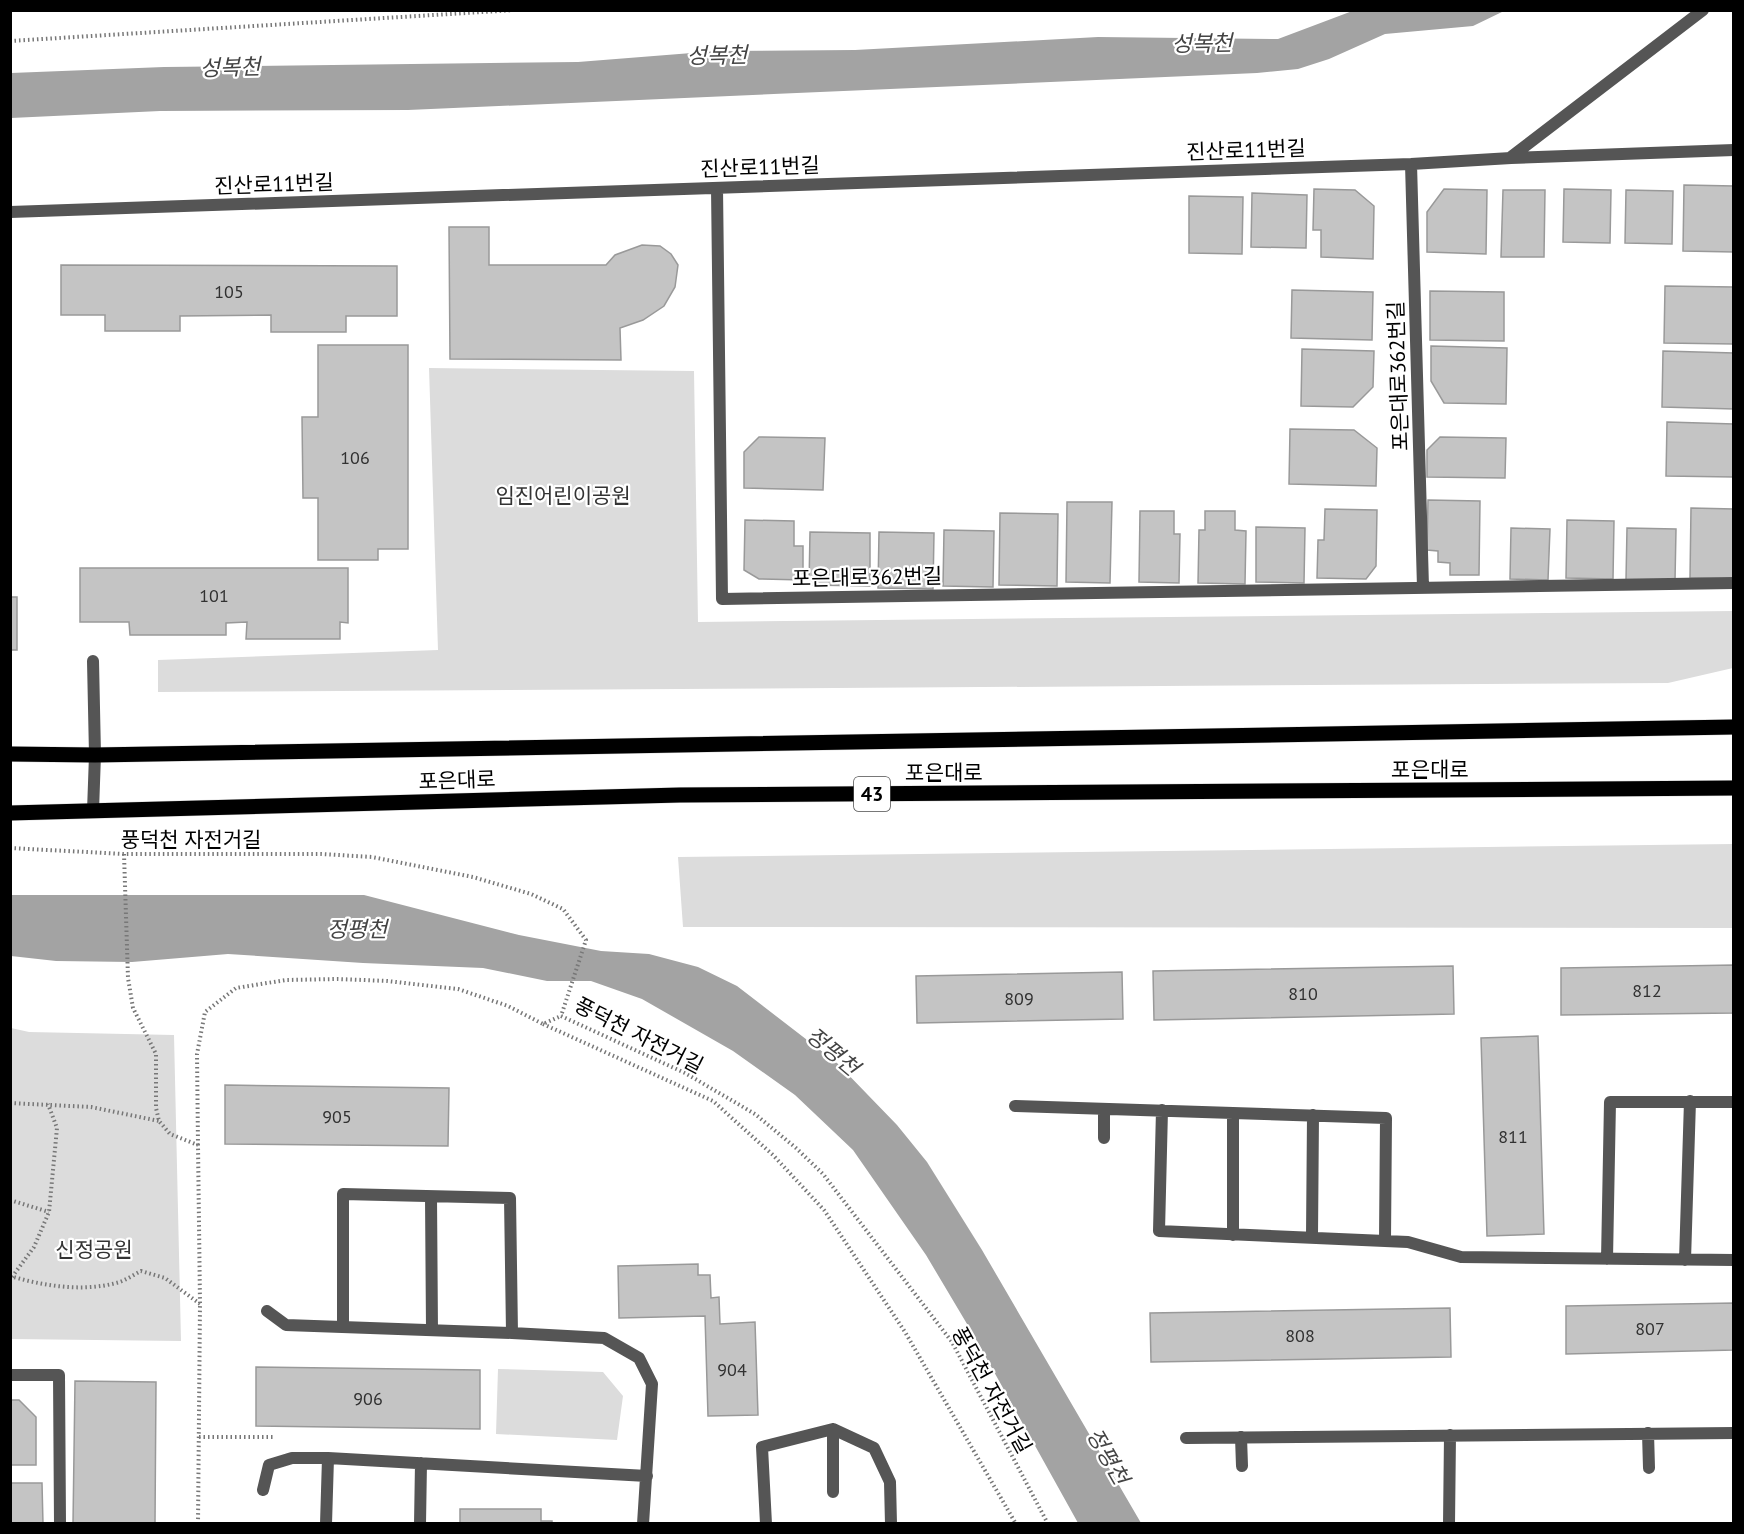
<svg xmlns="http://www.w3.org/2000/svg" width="1744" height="1534" font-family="'PT Sans','Noto Sans KR',sans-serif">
  <rect width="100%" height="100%" fill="#fff"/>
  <path fill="#dcdcdc" d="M429,368L694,371L698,622L1733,611V668L1668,683L158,692V660L438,650Z
    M1733,844V928L683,927L678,857Z
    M11,1028L29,1032L174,1035L181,1341L11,1339Z
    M498,1369L603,1372L623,1396L617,1440L496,1434Z"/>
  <path fill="#a3a3a3" d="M1355,10L1504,11L1473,26L1385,34L1329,59L1298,69L1257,73L408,110L160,111L11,118V73L164,67L578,62L717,51L855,50L1098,37L1278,39Z
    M11,895H364L519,935L601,951L649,954L698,967L737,986L837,1063L897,1125L927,1162L982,1250L1141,1523H1078L973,1334L926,1255L853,1150L795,1095L733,1051L642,999L591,981H547L483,968L363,963L228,954L132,962L56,961L11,956Z"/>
  <path fill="#c4c4c4" stroke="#999" stroke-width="1.5" d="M1684,185L1734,186V252L1683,251Z
    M1314,189L1355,190L1374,206L1373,259L1321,257V230H1313Z
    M1444,189L1487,190L1486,254L1427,252V212Z
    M1564,189L1611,190L1610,243L1563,242Z
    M1503,190H1545L1544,257H1501Z
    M1626,190L1673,191L1672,244L1625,243Z
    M1252,193L1307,195L1306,248L1251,247Z
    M1189,196L1243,197L1242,254L1189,253Z
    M449,227H489V265H606L615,255L642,245L660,246L671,254L678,265L675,287L664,306L643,320L620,328L621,360L450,359Z
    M61,265L397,266V316H346V332H271V315L180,316V331H105V315H61Z
    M1665,286L1734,287V344L1664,343Z
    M1292,290L1373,292L1372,340L1291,338Z
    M1430,291L1504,292V341L1430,340Z
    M318,345H408V549H378V560H318V498H303L302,417H318Z
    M1431,346L1507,348L1506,404L1444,403L1431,381Z
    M1302,349L1374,351L1373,387L1353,407L1301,406Z
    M1663,351L1734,353V409L1662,407Z
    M1667,422L1734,424V477L1666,476Z
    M1290,429L1354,430L1377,448L1376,486L1289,484Z
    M759,437L825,438L823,490L744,488V452Z
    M1440,437L1506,438L1505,478L1427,477V450Z
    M1428,500L1480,501L1479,575H1450V563L1438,562V551L1427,550Z
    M1067,502H1112L1110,583L1066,582Z
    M1691,508L1734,509V579L1690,578Z
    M1325,509L1377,510L1376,566L1366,579L1317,578L1318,540H1324Z
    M1140,511H1174V534H1180L1179,583L1139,582Z
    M1205,511H1235V530L1246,531L1245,584L1198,583L1199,530H1205Z
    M1000,513L1058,514L1057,586L999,585Z
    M745,520L794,521V546H803V580L759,579L744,570Z
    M1567,520L1614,521L1613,579L1566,578Z
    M1256,527L1305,528L1304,583L1256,582Z
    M1511,528L1550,529L1548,580L1510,579Z
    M1627,528L1676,529L1675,581L1626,580Z
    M944,530L994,531L993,587L943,586Z
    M810,532L870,533V586L809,585Z
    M879,532L934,533L933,589L878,588Z
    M80,568H348V623L340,622V639H246L247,622L226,623V635H130L129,622H80Z
    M10,597H17V650H10Z
    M1734,965V1013L1561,1015V968Z
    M1453,966L1454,1014L1154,1020L1153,971Z
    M1122,972L1123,1019L917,1023L916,976Z
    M1538,1036L1544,1234L1487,1236L1481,1038Z
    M225,1085L449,1088L448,1146L225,1144Z
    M698,1264V1275H710L711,1298L719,1297L720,1324L755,1322L758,1415L708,1416L705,1316L619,1318L618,1266Z
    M1734,1303V1350L1566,1354V1306Z
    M1450,1308L1451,1357L1151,1362L1150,1313Z
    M256,1367L480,1370V1429L256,1426Z
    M75,1381L156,1382L155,1524H73Z
    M10,1400H19L36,1417V1465H10Z
    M10,1483H42L43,1524H10Z
    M460,1509H541V1521H552V1524H460Z"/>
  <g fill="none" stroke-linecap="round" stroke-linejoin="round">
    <defs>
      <path id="primary" d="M10,754L95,755L1734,727
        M10,813L680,795L1734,788"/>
    </defs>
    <use href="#primary" stroke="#dbdbdb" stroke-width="16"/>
    <path stroke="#777" stroke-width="4" stroke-dasharray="1.5 3" stroke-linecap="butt" d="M10,41L515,10
      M10,848L124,854H321L372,857L473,877L531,894L563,909L586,940L561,1016
      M124,854L128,978L133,1008L156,1054V1108L159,1121L170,1134L198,1145L200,1304L198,1524
      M561,1016L685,1073L755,1114L796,1148L823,1174L952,1342L1048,1524
      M543,1024L713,1101L773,1155L824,1210L905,1332L1016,1524
      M10,1103L91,1107L159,1121
      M198,1145L197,1054L205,1012L236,988L286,980L338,979L387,981L458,989L508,1006L543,1024L561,1016
      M10,1200L49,1212
      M10,1276C44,1286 82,1292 116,1283C125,1281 133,1275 141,1271L165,1278L200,1304
      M12,1277L34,1247L49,1212L57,1128L48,1104
      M199,1437H274"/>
    <path stroke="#555" stroke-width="12" d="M93,661L95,755L93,811
      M1015,1106L1386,1118L1385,1240
      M1162,1110L1159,1231L1408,1242L1461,1257L1734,1260
      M1233,1113V1235
      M1104,1138V1109
      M431,1197L432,1330
      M1312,1236L1313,1115
      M1607,1259L1610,1102H1734
      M1685,1260L1690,1101
      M267,1311L286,1325L512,1333L604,1338L639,1358L652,1384L643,1524
      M343,1327V1194L510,1198L512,1333
      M833,1429V1492
      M1648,1433L1649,1468
      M1241,1437L1242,1466
      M1186,1438L1734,1433
      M263,1490L269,1465L292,1458H328L647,1476
      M326,1524L328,1458
      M420,1524L421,1463
      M766,1524L762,1447L833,1429L874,1448L890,1482L891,1524
      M1449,1524L1450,1435"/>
    <path stroke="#555" stroke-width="12" d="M1511,157L1703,10
      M1411,164L1423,587
      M717,188L722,599L1734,583
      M10,212L1411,164L1511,158L1734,150
      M10,1375H59L60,1524"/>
    <use href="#primary" stroke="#000" stroke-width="15"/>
  </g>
  <g text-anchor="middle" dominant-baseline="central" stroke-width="4.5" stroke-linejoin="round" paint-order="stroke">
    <g font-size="18" fill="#313131">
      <text x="229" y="291">105</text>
      <text x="355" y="457">106</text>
      <text x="214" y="595">101</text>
      <text x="1647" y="990">812</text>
      <text x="1303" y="993">810</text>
      <text x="1019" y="998">809</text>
      <text x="337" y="1116">905</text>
      <text x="1513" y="1136">811</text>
      <text x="1650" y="1328">807</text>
      <text x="1300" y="1335">808</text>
      <text x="732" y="1369">904</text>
      <text x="368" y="1398">906</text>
    </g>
    <rect fill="#fff" stroke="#4c4c4c" stroke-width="1.5" x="854" y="777" width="36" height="34" rx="4.5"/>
    <g font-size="20" font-weight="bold" fill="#000">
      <text x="872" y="794">43</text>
    </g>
    <g font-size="21" fill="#000" stroke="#fff">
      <text transform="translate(1246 150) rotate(-2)">진산로11번길</text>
      <text transform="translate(760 167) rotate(-2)">진산로11번길</text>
      <text transform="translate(274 184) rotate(-2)">진산로11번길</text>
      <text transform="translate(1398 376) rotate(-92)">포은대로362번길</text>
      <text transform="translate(867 577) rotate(-1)">포은대로362번길</text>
      <text x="1430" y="769">포은대로</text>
      <text x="944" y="772">포은대로</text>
      <text transform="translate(457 780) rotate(-2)">포은대로</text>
      <text x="191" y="839">풍덕천 자전거길</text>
      <text transform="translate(639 1035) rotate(27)">풍덕천 자전거길</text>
      <text transform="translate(992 1390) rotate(61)">풍덕천 자전거길</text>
    </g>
    <g font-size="21" fill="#333" stroke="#fff">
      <text x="563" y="495">임진어린이공원</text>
      <text x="94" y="1249">신정공원</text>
    </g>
    <g font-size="22" font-style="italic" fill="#444" stroke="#fff">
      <text transform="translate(1202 43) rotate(-1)">성복천</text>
      <text transform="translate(717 55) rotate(-1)">성복천</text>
      <text transform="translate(230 67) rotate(-2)">성복천</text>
      <text x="357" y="929">정평천</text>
      <text transform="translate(833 1051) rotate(40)">정평천</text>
      <text transform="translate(1108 1456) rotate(60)">정평천</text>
    </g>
  </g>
  <rect width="1744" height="1534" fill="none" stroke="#000000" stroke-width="24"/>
</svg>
